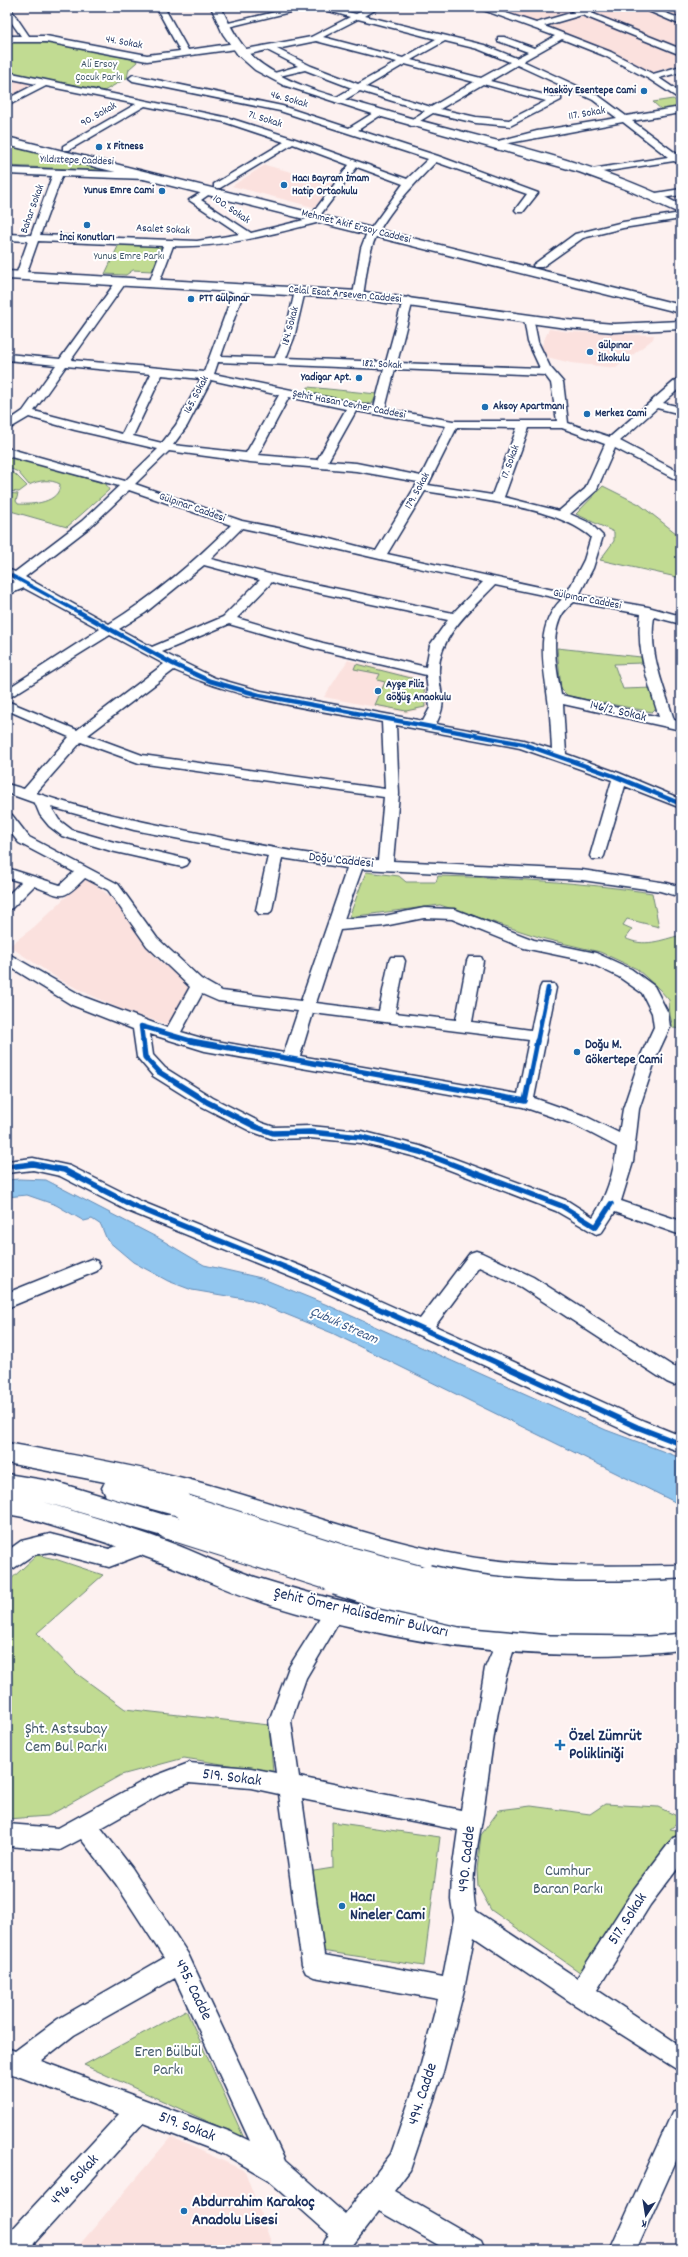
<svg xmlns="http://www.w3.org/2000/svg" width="688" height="2257" font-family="Dekko,sans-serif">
  <rect width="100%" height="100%" fill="#fdf1f0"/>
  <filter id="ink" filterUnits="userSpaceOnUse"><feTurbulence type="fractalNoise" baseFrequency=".025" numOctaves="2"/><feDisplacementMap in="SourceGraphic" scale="8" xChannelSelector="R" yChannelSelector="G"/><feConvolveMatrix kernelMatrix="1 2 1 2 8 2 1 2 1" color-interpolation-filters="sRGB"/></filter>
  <g filter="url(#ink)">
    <path fill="#fbe1de" d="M478,7H681V64L647,74Z
      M7,77L36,83L7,100Z
      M265,165L333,183L317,208L232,186Z
      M549,329L571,332L654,335L653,339L616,368L571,363L547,357L541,347Z
      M348,660L417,678L427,684L429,707L406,713L324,697Z
      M86,878L110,896L155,957L190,987L169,1025L124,1011L60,980L9,946L34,927Z
      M171,2137L245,2171L274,2250H75Z"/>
    <path fill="#c1db92" stroke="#6e8578" d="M24,41C62,43 100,52 136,60L137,62L129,69L127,78L104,91L7,72V43Z
      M673,99L681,104L680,108L664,112L653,102Z
      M7,145L20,149L115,171L7,166Z
      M120,242L164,246L152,271L133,270L126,275L105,274Z
      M308,387L377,394L372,404L305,394Z
      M7,455L106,484L109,490L67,527L7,510V493L18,494L16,501L18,504C32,505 60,503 60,484C50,479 39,480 29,485L18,472L7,467Z
      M7,470L15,474L27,486L19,492L7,491Z
      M603,486L639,504L681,537V578L600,560L614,541V532L576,514Z
      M557,648L641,657L642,663L614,664L623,689L653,688L657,707L652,712L568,696L561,689Z
      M356,664L415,679L424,686L425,707L406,711L375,705L385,682L377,680L380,674L354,669Z
      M366,872L399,876L406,882H436L438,876C510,878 581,882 652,893L659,927L627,919L623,925L632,929L625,938C644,948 661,940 681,935V1029L673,1028L670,1015L669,1000L659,989L637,969L600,952L545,939L440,905L349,917Z
      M37,1555L55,1559L103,1575L37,1633L76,1673L125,1709L269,1725L273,1772L184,1758L121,1775L48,1816L7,1819V1583Z
      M605,1804L658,1807L681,1818V1821L670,1829L681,1831V1846L584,1975L491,1910L478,1886L477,1870L481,1835L499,1810L531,1806L590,1814Z
      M332,1822L440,1837L424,1966L321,1951L308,1872L333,1868Z
      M186,2010L244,2138L84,2065Z"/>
    <path fill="#91c6ef" stroke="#628ab5" d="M19,1179L46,1180L160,1239L204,1265L261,1278L325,1304L606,1430L681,1458V1505L332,1333L251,1300L192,1290L168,1281L133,1262L107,1240L101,1225L92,1219L84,1221L56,1205L27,1195L7,1197V1180Z"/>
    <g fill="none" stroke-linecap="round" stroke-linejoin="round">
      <defs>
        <path id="minor" d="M156,7H164L188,50L236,43L240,46L236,49L147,61L46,42H7V36H21L7,16V8H10L29,36H46L147,55L180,51Z
          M296,7H311L224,28L220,25Z
          M315,7H329L356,14L370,7H380L365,16L484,45L516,58L528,52L498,41V37H504L534,48L555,36L475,7H488L536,23L574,12L565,7H576L583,10L605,7L591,13L681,49V55L582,15L544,26L611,52L653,74L681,66V72L659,78L681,93V100L649,79L605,56L562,39L523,61L599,96L626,116L681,107V113L632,121L681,157V165L674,161L589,174V170L592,169L668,157L623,122L494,146V142L537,131L617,118L593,100L517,65L490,81L553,97L561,96V100L510,126L476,123L433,113L412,126L409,125V121L425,111L360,91L341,102H335V98L352,88L305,70L271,78V74L298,66L267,50L241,56L237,53L241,50L311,37L350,17ZM358,19L436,39L403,58L323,37ZM316,41L397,62L358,84L311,66L277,49ZM445,41L478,49L510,62L481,78L411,60ZM405,64L474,82L431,107L366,87ZM483,84L546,101L509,120L476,117L440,109Z
          M639,7H650L681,19V25Z
          M7,72L229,118L295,139L407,179L428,159L280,111L133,81L129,78L133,75L282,106L349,128L378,110L381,111V115L358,130L438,156L538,193L523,212H517L515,210L527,194L436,162C415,183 381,218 372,247C367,262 366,279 363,295L358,298L353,295L361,248L366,235L403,184L357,167L321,214H315V210L349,165L293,144L220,188H214V184L284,142L224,122L145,106L69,150H63V146L136,104L46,86L7,106V99L36,84L7,78Z
          M7,168L146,173L151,176L146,179L62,176L40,235L197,241L240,234L189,200L209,188L214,191L201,200L251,233L316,217L321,220L320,222C272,234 223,248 173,246L159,283L154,286L149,283L163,246L38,241L26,275L21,278L16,275L28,241L7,240V234L31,235L52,176L7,174Z
          M681,189V195L656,199L651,196L656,193Z
          M681,213V219L623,228L583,238L542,267H534L533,265L575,234L623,222Z
          M122,278L127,281L71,360L204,372L235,288L240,285L245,288L221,356L275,358L284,338L295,291L300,288L305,291L294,338L286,358L386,362L403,300L408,297L413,300L397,363L540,368L528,342L524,319L529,316L533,317L538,342L550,367L563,382L568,423L610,437L677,379L681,378V387L663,403L681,407V414L657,408L620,441L681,473V482L615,448L596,491L570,514L590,523L603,536L593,568L579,595L648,607L681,616V624L654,617C648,652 664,687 674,720L681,722V730L563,704L566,754L619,773L681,799V808L625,786L604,856L602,859H592L590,856L612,780L520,748L396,725L399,794L393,861L582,870L667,883L681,887V897L660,891L582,880L362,869L344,919L384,916L424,908L454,909L534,940L596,953L631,969L654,986L668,1013L670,1027L657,1055L639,1109L633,1162L621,1201L681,1221V1235L615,1212L602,1232L596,1234L556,1211L416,1157L361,1143L310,1138L273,1139L250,1131L201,1106L153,1076L137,1057L133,1029L72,1005L7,965V953L84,997L167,1028L190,987L147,946L108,890L85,878C61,902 64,897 34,886L12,908L7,910V896L21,882L7,878V868L60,885L74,872L19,843L7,828V813L12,815L29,837L118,884L157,938L201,979L222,991L301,1001L347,868L282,858L272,910L269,914H259L256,910L268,856L134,830L51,807L59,820L72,830L114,842L187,859L189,862L187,865L182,867L111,851L62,836L49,826L40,815L35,803L7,793V784L24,789L69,737L7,710V701L77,730L164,664L110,635L7,699V689L100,629L24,588L7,595V586L15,582L7,578V569L15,572L82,521L119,486L7,456V448L125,481L158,449L75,430L29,417L7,430V422L23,411L56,365L7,360V354L60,359L118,279ZM218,362L384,369L374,407L214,374ZM66,366L151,374L122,434L34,411ZM395,369L545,375L551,383L557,421H453L385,409ZM162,375L201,379L176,425L162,443L133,436ZM211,380L279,395L246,453L173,445L187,426ZM289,397L346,409L317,460L258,455ZM356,411L446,426L421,476L356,463L328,461ZM457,427L517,428L492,495L428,485ZM529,428H562L605,444L585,489L559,511L504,497ZM169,451L250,462L356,471L418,482L376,551L323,537L242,521L135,484ZM129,490L231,525C194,562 154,596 109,624L25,577L90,527ZM425,491C471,499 556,506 591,537L584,560L567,593L387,554ZM242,528C323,545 402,565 483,582L453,613L281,577L211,559ZM204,565L260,580L223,617L152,647L119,629L145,613ZM272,582L281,585L448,620L430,645L426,667L323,643L237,618ZM495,585L562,599C532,628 545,670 549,707C551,721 551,735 552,749L523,740L436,724C448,700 440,698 439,673C437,637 472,609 495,585ZM574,602L641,614C635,650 649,683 659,717L561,695C557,671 549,635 563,613C566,609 570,605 574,602ZM229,624L315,649L426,675L430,708L423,721L261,691L215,678L162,652ZM174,670C240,700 312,709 382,722L385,789L142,755L88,735ZM81,742L139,763L384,797L378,860C323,858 267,847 213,836C154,824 94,813 36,793ZM424,918L452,919L524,948L586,961L619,977L642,993L652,1013L654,1027L641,1055L623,1109L619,1133L585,1116L534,1098L556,988L554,984H542L540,988L531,1030L472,1022L483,961L481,957H469L467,961L456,1020L395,1013L405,961L403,957H391L389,961L379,1011L316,1003L340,930L384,926ZM202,994L218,1001L298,1011L284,1053L205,1039L181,1032ZM313,1013L529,1040L518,1094L300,1056ZM150,1034L205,1051L523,1107L573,1124L617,1147C614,1171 607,1196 593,1217L568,1201L420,1146L361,1131L310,1126L274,1127L262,1123L213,1098L165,1068L153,1055Z
          M33,1158L70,1166L140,1201L320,1274L420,1319L470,1253L476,1251L482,1253L533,1277L674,1367L681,1364V1382L674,1385L667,1382L521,1287L479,1267L435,1326L644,1421L681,1436V1452L630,1433L308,1284L128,1211L60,1176L33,1170L7,1173V1161Z
          M91,1259L97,1261L100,1266L97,1271L7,1308V1293Z
          M50,1534L109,1549L144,1536L151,1539L154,1545L151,1551L109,1567L50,1552L33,1555L14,1568L7,1571V1551L21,1541Z
          M336,1601L343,1604L346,1610L306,1678L291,1721L299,1777L461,1810L485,1668L500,1634L507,1632L514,1634L517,1641C497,1693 491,1759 483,1814C478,1845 469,1880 476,1911L577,1978L634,1889L673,1838L681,1835V1864L650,1905L597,1990L681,2046V2072L572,2003L474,1937L464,1990L443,2072L410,2170L394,2191L481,2241L485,2250H447L379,2211L349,2250H320L329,2234L267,2179L224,2154L143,2123L28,2250H7V2235L119,2114L7,2072V2048L15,2051L58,2019L164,1958L116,1884L81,1839L60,1850L7,1846V1824L58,1828L147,1779L189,1763L251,1768L276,1773L269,1721L289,1667L329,1604ZM189,1783L251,1788L279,1794L302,1965L306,1973L314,1977L438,1999L419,2072L391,2154L345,2214L285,2161L188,1954L132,1868L101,1828L163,1793ZM302,1799L458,1830L452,1872L451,1900L454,1918L443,1977L324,1955ZM175,1978L250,2141L231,2132L41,2061L74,2035Z
          M681,2110V2150L636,2250H610L672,2113Z"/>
        <path id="major" d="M211,7H221C232,30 242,50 263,65C296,88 338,97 376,108C477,139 586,156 681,205V214L628,190L579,172L382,117L283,85L255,70L238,55L223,34Z
          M7,137L681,305V313L7,145Z
          M7,271L358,291L566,320L614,324L681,321V329L614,332L566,328L358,299L7,279Z"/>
        <path id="highway" d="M7,1443C67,1454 128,1464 187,1479C279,1503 369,1539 464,1556C536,1568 608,1566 681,1565V1587C631,1589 580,1592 530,1587C415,1577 305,1537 196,1504L198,1507L194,1515L185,1518L115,1499L106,1496L102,1488L105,1482L7,1463Z
          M7,1474L56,1482L178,1519L182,1527L178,1535L169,1538L44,1502C85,1515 126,1526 166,1541C196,1552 225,1567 255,1577C391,1620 539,1640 681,1626V1650C541,1665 398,1645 264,1603C224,1590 186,1571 146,1557C106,1541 64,1530 23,1517L7,1514Z"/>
      </defs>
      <use href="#minor" stroke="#1b2f5e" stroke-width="3"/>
      <use href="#major" stroke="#1b2f5e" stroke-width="3"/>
      <use href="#highway" stroke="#1b2f5e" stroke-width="3"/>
      <use href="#minor" fill="#fff" fill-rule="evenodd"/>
      <use href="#major" fill="#fff" fill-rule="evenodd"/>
      <use href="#highway" fill="#fff" fill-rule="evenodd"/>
      <defs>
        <path id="highway-bridge-far1" d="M185,1507L342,1557L431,1581
          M169,1527L340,1581"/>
        <path id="highway-bridge" d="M337,1580L376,1592L461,1611L552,1619L647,1620L681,1617
          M427,1580C509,1599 597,1599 681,1595"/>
      </defs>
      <use href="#highway-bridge-far1" stroke="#1b2f5e" stroke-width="26" stroke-linecap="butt"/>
      <use href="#highway-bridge" stroke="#1b2f5e" stroke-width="33" stroke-linecap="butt"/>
      <use href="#highway-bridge-far1" stroke="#fff" stroke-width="24"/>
      <use href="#highway-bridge" stroke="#fff" stroke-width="30"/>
      <defs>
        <path id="cycleway-far2" d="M7,573L80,613"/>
        <path id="cycleway-far1" d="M79,612L173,664L210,681L259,695L523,744L614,776L681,804
          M143,1042L141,1026L195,1042
          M537,1042L548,988"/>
        <path id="cycleway" d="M143,1041L145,1057L159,1072L207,1102L256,1127L273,1133L310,1132L361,1137L420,1152L562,1206L596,1227L611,1204
          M191,1041L525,1101L537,1041
          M7,1167L33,1164L64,1170L134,1206L314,1279L637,1427L681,1444"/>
      </defs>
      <use href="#cycleway-far2" stroke="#fff" stroke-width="5"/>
      <use href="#cycleway-far1" stroke="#fff" stroke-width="6"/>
      <use href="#cycleway" stroke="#fff" stroke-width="8"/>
      <use href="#cycleway-far2" stroke="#0057b8" stroke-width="3.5"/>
      <use href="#cycleway-far1" stroke="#0057b8" stroke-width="4.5"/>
      <use href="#cycleway" stroke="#0057b8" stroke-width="5.5"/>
    </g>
  </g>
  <g fill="#1f6fb2" stroke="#fff" stroke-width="1.5">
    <circle cx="644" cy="91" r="4"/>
    <circle cx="99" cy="147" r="4"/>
    <circle cx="284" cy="185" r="4"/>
    <circle cx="162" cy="191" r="4"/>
    <circle cx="87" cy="225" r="4"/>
    <circle cx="191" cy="299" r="4"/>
    <circle cx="590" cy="352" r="4"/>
    <circle cx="359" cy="378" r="4"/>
    <circle cx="485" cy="407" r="4"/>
    <circle cx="587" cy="414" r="4"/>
    <circle cx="378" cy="691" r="4"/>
    <circle cx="577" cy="1052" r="4"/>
    <path d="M558 1739h4v4h4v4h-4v4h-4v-4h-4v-4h4z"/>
    <circle cx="342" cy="1906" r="4"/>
    <circle cx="184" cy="2211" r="4"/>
  </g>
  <g text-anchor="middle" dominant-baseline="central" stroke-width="4" stroke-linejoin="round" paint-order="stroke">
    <g font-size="11" fill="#1b2f5e" stroke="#fff">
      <text transform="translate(124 43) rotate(10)">44. Sokak</text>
      <text transform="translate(289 100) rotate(16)">46. Sokak</text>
      <text transform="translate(587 114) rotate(-10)">117. Sokak</text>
      <text transform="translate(99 115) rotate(-30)">90. Sokak</text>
      <text transform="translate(265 120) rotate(17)">71. Sokak</text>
      <text transform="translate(77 161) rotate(2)">Yıldıztepe Caddesi</text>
      <text transform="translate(33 209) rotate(-70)">Bahar Sokak</text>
      <text transform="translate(231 210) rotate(34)">100. Sokak</text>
      <text transform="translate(356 227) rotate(14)">Mehmet Akif Ersoy Caddesi</text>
      <text transform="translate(163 230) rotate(3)">Asalet Sokak</text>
      <text transform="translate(345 295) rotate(5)">Celal Esat Arseven Caddesi</text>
      <text transform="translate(291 326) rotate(-75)">184. Sokak</text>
      <text transform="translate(382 365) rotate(3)">182. Sokak</text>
      <text transform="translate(197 395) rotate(-62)">165. Sokak</text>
      <text transform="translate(349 405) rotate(11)">Şehit Hasan Cevher Caddesi</text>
      <text transform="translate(511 462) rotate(-70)">17. Sokak</text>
      <text transform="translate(418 491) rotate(-61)">179. Sokak</text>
      <text transform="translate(192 508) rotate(19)">Gülpınar Caddesi</text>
      <text transform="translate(587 600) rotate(11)">Gülpınar Caddesi</text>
    </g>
    <g font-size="11" fill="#445a6b" stroke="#fff">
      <text x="99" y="65">Ali Ersoy<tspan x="99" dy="13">Çocuk Parkı</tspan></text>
      <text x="129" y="257">Yunus Emre Parkı</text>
    </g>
    <g font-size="11" font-weight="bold" fill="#1b2f5e" stroke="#fff" text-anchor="start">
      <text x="636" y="91" text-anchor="end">Hasköy Esentepe Cami</text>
      <text x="107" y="147">X Fitness</text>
      <text x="292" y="179">Hacı Bayram İmam<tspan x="292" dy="13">Hatip Ortaokulu</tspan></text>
      <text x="154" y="191" text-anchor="end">Yunus Emre Cami</text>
      <text x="87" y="238" text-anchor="middle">İnci Konutları</text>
      <text x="199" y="299">PTT Gülpınar</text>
      <text x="598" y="346">Gülpınar<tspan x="598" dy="13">İlkokulu</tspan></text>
      <text x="351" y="378" text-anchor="end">Yadigar Apt.</text>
      <text x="493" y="407">Aksoy Apartmanı</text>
      <text x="595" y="414">Merkez Cami</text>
      <text x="386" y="685">Ayşe Filiz<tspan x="386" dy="13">Göğüş Anaokulu</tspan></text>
    </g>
    <g font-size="13" fill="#1b2f5e" stroke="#fff">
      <text transform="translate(618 712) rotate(13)">146/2. Sokak</text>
      <text transform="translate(341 861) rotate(6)">Doğu Caddesi</text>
    </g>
    <g font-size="13" font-weight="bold" fill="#1b2f5e" stroke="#fff" text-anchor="start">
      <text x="585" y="1045">Doğu M.<tspan x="585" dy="15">Gökertepe Cami</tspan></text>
    </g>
    <g font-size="14" font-style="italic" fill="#3e5c8a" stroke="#fff">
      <text transform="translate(344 1326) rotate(24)">Çubuk Stream</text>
    </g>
    <g font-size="16" fill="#1b2f5e" stroke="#fff">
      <text transform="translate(361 1613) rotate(13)">Şehit Ömer Halisdemir Bulvarı</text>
      <text transform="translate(232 1778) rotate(7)">519. Sokak</text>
      <text transform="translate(467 1859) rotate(-84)">490. Cadde</text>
      <text transform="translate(628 1919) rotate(-57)">517. Sokak</text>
      <text transform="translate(193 1990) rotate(64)">495. Cadde</text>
      <text transform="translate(423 2094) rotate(-72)">494. Cadde</text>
      <text transform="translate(187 2127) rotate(21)">519. Sokak</text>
      <text transform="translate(75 2180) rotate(-47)">496. Sokak</text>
    </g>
    <g font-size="16" fill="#445a6b" stroke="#fff">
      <text x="66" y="1729">Şht. Astsubay<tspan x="66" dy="18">Cem Bul Parkı</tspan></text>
      <text x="568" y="1871">Cumhur<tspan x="568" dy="18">Baran Parkı</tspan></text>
      <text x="168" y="2052">Eren Bülbül<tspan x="168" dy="18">Parkı</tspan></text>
    </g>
    <g font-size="16" font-weight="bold" fill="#1b2f5e" stroke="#fff" text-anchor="start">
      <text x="569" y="1736">Özel Zümrüt<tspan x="569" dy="18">Polikliniği</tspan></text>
      <text x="350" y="1897">Hacı<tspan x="350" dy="18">Nineler Cami</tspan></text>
      <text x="192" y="2202">Abdurrahim Karakoç<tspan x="192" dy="18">Anadolu Lisesi</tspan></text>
    </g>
  </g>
  <rect width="688" height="2257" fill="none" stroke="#fff" stroke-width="24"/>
  <rect x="12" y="12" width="664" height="2233" fill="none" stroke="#1b2f5e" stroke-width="1.5" filter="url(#ink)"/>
  <g transform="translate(646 2215) rotate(192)" stroke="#ffffff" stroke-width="3" paint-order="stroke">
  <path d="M0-3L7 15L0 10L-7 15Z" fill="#1b2f5e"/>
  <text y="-6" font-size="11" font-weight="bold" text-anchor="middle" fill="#1b2f5e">K</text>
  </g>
</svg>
